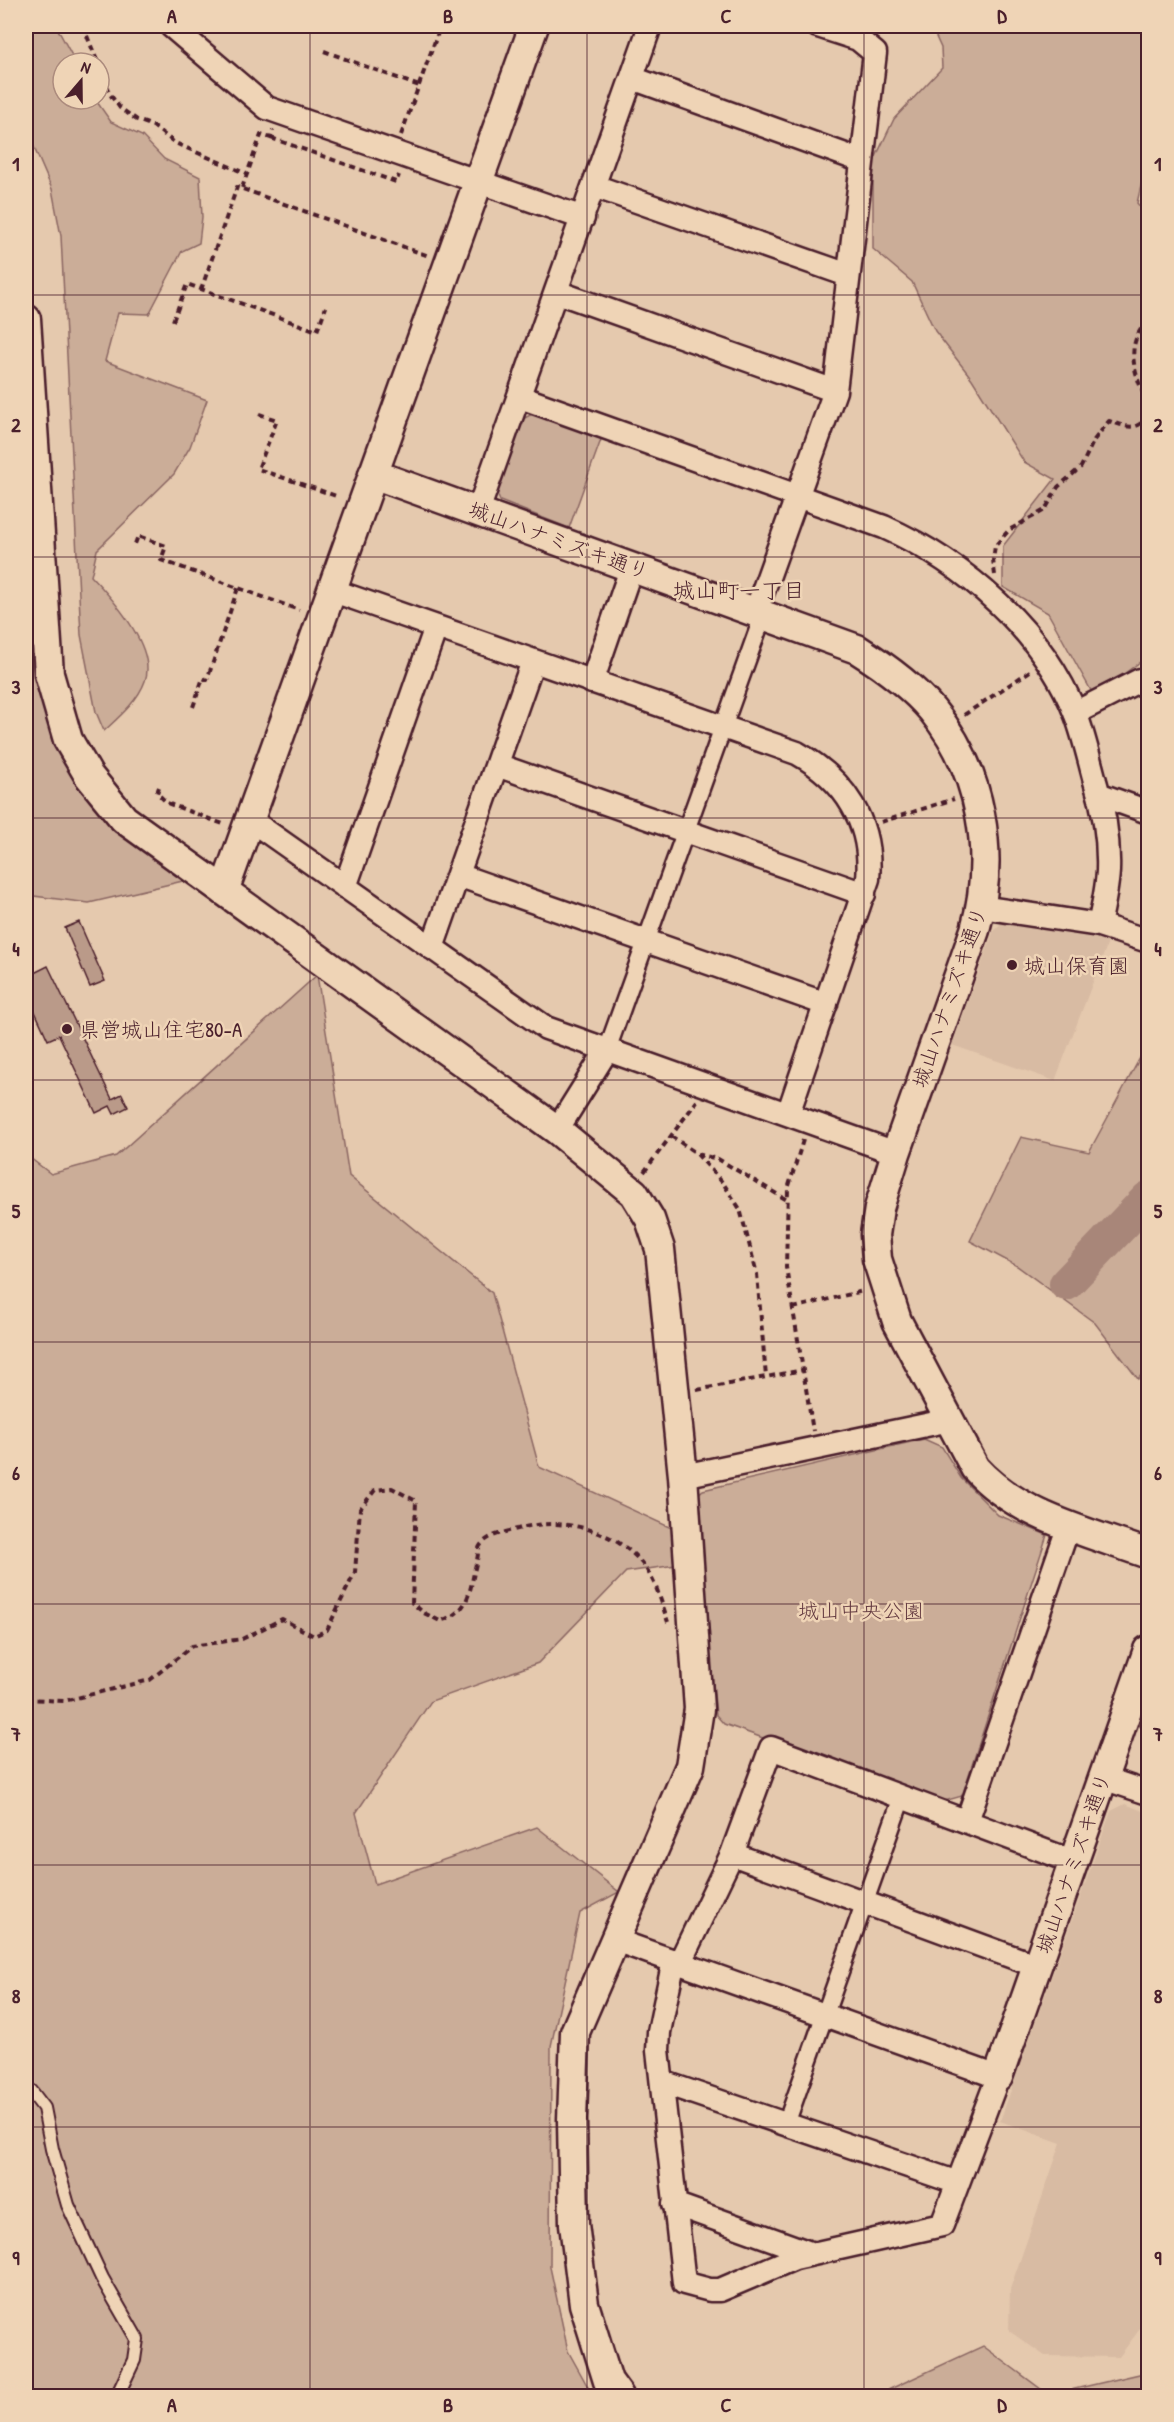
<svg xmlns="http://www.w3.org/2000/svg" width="1174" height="2422" font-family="'Patrick Hand','Klee One',sans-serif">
  <rect width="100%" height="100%" fill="#e5c9ae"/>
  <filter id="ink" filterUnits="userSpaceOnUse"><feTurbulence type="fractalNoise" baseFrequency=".0167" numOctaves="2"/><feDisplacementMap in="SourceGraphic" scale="12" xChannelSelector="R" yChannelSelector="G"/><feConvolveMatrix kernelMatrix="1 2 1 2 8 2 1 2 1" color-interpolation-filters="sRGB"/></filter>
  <g filter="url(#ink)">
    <path fill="#d8bba3" d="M1003,922L1109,940L1055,1081L952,1045L994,930Z
      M1125,1804L1148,1813V2318L1119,2357L1045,2356L1009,2331L1010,2289L1061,2143L1000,2121L1111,1811Z"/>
    <path fill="#cbad98" stroke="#8a6662" stroke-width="1.5" d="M26,26H56L76,63H63V99H95L111,122L142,136L164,159L200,177L202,217L199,243L182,251L149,314L118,313L105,361L207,400L190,447L174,474L97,550L91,576C112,598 157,648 145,681C138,701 119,717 104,731L96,712L81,635L61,236L52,189L26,129Z
      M931,26H1148V156L1137,203L1148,216V656L1094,696L1048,613L1003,587V546L1055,479L1024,462L972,379L935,331L912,282L873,249V163L894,119L942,68L941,48Z
      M26,302L55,732L187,880L89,903L26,895Z
      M534,413L602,437L569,528L500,501L495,489L519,421Z
      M317,975L349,1176L492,1293L539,1467L693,1538L690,1563L626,1572L538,1663L431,1701L356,1813L375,1884L537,1827L619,1892L580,1913L551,2046L550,2267L568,2351L593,2396H26V1155L51,1174L116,1156Z
      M1148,1043V1367L1138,1379L1095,1323L1017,1266L970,1241L1021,1137L1089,1152Z
      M924,1439L942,1447L961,1478L998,1515L1047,1535L962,1796L941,1802L724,1724L716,1715L695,1497L703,1490Z
      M983,2346L1049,2395L1148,2372V2396H875Z"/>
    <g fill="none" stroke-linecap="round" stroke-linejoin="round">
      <path stroke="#a88679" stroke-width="34" d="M1066,1284L1148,1198"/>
    </g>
    <path fill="#ba9a89" stroke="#4a1f2b" stroke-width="1.5" d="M79,922L105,981L90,987L65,928Z
      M48,966L112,1099L122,1094L128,1107L114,1114L110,1106L96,1113L59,1035L48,1040L26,992V977Z"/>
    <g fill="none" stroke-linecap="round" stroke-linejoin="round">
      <defs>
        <path id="service" d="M26,2088L31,2091L44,2108L52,2149L68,2205L102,2278L137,2339L134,2360L117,2396"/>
        <path id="pedestrian" d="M607,1050L764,613
          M786,2124L902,1797"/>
        <path id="minor" d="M171,26L267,108L583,218
          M632,78L862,161
          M594,186L848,275
          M557,292L835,391
          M520,397L884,527C965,563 1043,631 1076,715C1084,736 1089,759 1095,781C1104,809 1109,841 1108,871C1107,889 1103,907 1099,925
          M478,511L650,26
          M331,590L797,753C845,780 873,823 868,879L788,1114
          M756,611L835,391L875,53L858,39L818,26
          M592,682L632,566
          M1075,713L1140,680L1148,683
          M497,765L864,894
          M1101,795L1148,812
          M249,819L546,1028L896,1153
          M458,875L826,1004
          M345,887L436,627
          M981,907L1099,925L1148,941
          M432,948L533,661
          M557,1130L607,1050
          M683,1476L950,1420
          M1103,1778L1148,1793
          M967,1821L1069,1525
          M732,1854L1037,1966
          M615,1940L998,2077L942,2225L795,2258L720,2290H710L684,2283L658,2050L659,2032L674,1960
          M680,1962L732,1854L771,1748L1074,1862
          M662,2082L958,2183
          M674,2204L813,2254"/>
        <path id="tertiary" d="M26,319L49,674L68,740L89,776L124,819L557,1130L634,1193L650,1219L660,1249L683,1476L699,1709L690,1766L575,2032L572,2120L574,2224L584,2304L608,2381L619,2396
          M373,474L857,649C884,666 911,685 932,710C982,771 996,855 975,930L896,1153L879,1208L875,1235L877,1259L897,1321L975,1468C1019,1517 1088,1532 1148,1554
          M224,891L534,26
          M998,2077L1148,1650"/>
      </defs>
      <use href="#service" stroke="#4a1f2b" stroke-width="16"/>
      <use href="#pedestrian" stroke="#4a1f2b" stroke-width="21"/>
      <use href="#minor" stroke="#4a1f2b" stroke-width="27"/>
      <use href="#tertiary" stroke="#4a1f2b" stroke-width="33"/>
      <path stroke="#4a1f2b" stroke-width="4" stroke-dasharray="6 4.5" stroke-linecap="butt" d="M83,26L98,63
        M86,32L95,26
        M324,51L419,86
        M99,66L109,93L120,108L137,120L153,126L175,143L247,174
        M401,135L440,27L436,26
        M271,138L396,182L399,175
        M242,188L261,135L271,138L273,130
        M201,290L237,187L429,256
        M173,321L187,284L317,331L326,307
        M1148,321C1122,346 1136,376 1148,405
        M259,414L277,420L258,469L339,497
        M135,544L138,536L166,546L161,560L299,610
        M995,575L993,560L995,546L1009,530L1045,510L1058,487L1081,467L1094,440L1109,421C1126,427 1138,432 1148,415
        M193,707L203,678L207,680L238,588
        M964,715L1030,671
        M159,787L157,793L167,803L223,824
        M881,822L954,799
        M671,1136L696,1153L723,1183L740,1209L757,1274L766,1377
        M803,1140L788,1189L786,1267L813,1431
        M697,1154L718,1159L787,1200
        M644,1172L697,1101
        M793,1308L863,1291
        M697,1390L803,1370
        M26,1699L64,1701L150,1680L192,1646L242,1639L282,1619L314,1636L327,1630L355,1572L360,1509L375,1490L392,1488L416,1501L412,1603L424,1613L440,1621C472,1611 469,1589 477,1560C478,1556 478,1549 480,1546C488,1534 508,1532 521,1528C568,1515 630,1534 652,1579C659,1592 663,1608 668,1622"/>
      <use href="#service" stroke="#efd4b6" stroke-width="12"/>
      <use href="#pedestrian" stroke="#efd4b6" stroke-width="16"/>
      <use href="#minor" stroke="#efd4b6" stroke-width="22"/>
      <use href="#tertiary" stroke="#efd4b6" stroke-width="28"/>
    </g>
  </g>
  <path fill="none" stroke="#4a1f2b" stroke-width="1.5" stroke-opacity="0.55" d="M310,26V2396M587,26V2396M864,26V2396M26,295H1148M26,557H1148M26,818H1148M26,1080H1148M26,1342H1148M26,1604H1148M26,1865H1148M26,2127H1148"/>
  <g fill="#4a1f2b" stroke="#efd4b6" stroke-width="2">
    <circle cx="1012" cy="965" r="6"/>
    <circle cx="67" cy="1029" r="6"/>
  </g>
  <g text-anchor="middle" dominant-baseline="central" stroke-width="5" stroke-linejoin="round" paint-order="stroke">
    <g font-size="21" fill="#4a1f2b" stroke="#efd4b6">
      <text transform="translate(559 540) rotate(20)">城山ハナミズキ通り</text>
      <text transform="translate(949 997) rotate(-71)">城山ハナミズキ通り</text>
      <text transform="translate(1073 1863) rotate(-71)">城山ハナミズキ通り</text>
    </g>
    <g font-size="21" fill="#4a1f2b" stroke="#efd4b6" text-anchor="start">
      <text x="1024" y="965">城山保育園</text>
      <text x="79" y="1029">県営城山住宅80-A</text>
    </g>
    <g font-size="21" fill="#643b41" stroke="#efd4b6">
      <text x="861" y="1610">城山中央公園</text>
    </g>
    <g font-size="22" fill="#4a1f2b" stroke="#efd4b6">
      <text x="739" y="590">城山町一丁目</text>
    </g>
  </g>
  <rect width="1174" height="2422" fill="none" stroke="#efd4b6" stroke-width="66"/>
  <g transform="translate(81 81) rotate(20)"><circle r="28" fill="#efd4b6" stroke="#ad8c7e" stroke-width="1.5"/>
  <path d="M0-4.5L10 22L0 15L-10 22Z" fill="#4a1f2b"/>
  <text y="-9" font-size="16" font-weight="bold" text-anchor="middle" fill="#4a1f2b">N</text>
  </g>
  <rect x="33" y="33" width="1108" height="2356" fill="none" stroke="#4a1f2b" stroke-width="2"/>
  <g font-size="20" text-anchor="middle" font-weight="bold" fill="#4a1f2b">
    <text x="172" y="23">A</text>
    <text x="448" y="23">B</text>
    <text x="726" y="23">C</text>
    <text x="1002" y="23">D</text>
    <text x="16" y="171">1</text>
    <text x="1158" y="171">1</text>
    <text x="16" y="432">2</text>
    <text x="1158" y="432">2</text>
    <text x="16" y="694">3</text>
    <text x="1158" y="694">3</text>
    <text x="16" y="956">4</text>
    <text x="1158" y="956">4</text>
    <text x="16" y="1218">5</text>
    <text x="1158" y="1218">5</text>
    <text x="16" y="1480">6</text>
    <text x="1158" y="1480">6</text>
    <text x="16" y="1741">7</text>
    <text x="1158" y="1741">7</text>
    <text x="16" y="2003">8</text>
    <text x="1158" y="2003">8</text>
    <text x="16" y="2265">9</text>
    <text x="1158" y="2265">9</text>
    <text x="172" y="2412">A</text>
    <text x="448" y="2412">B</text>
    <text x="726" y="2412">C</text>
    <text x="1002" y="2412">D</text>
  </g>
</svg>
